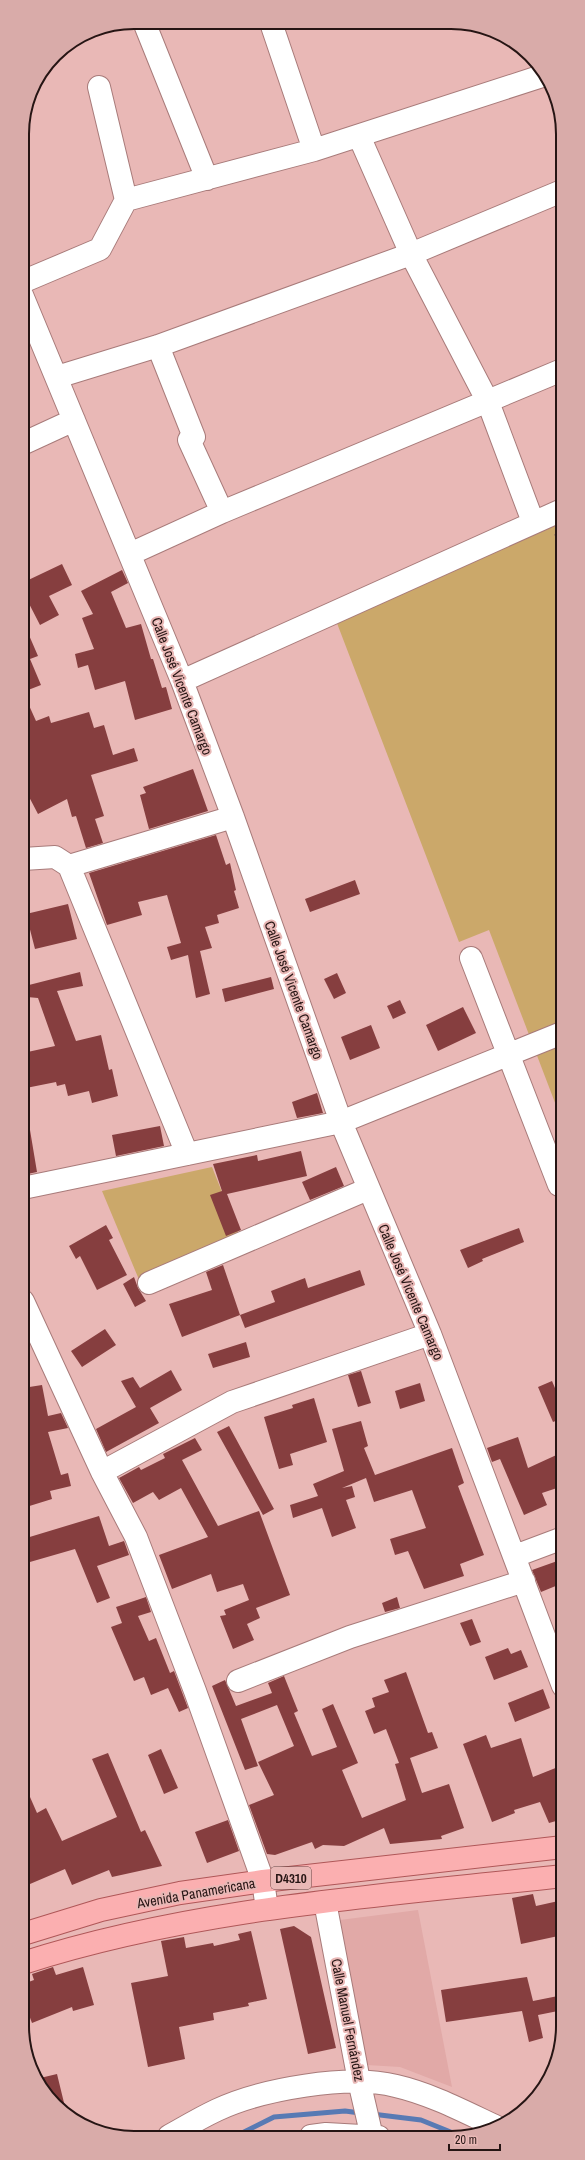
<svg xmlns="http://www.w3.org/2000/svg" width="585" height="2160" font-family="'Archivo Narrow',sans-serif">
  <rect width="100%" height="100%" fill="#e9b8b6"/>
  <path fill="#e1a9a7" d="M418,1910L452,2087L400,2067L367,2065L332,1921Z"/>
  <path fill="#cba86a" d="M562,522V1121L489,930L459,942L335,618Z
    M212,1167L242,1242L140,1282L102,1191Z"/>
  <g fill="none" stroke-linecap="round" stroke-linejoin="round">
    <path stroke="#587ab4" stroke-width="5" d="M372,2114L421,2120L463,2137
      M236,2136L274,2117L345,2111L360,2113"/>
  </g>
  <path fill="#863e3f" d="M62,564L72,585L49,596L59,615L40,625L22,590V583Z
    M122,570L128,583L111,592L126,628L141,624L151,659H153L162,688L166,687L172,709L135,720L125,681L95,690L88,665L78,668L75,654L94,649L82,618L93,614L81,591Z
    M22,619L38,656L30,659L41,685L23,692L36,721L49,716L51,723L89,712L94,728L104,725L113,755L134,748L138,761L91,775L104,816L95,819L103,843L86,848L76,816L72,817L67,799L38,814L27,793L22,795Z
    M193,769L208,811L149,829L140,795L146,793L143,787Z
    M216,835L226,865L230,863L236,890L234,891L239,908L217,915L219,923L205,927L212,948L200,951L210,994L196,998L188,955L171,960L167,947L181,943L167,895L138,902L142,915L107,925L89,873Z
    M355,880L360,894L310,912L305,899Z
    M68,904L77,939L35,949L26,914Z
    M80,972L83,986L57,991L76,1041L101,1035L109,1070L112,1069L118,1096L92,1103L89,1091L68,1096L65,1084L57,1086L56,1082L26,1088L23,1071V1053L55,1046L38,998L27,997L25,986Z
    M337,973L346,993L334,999L324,979Z
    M271,977L274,989L225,1002L222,989Z
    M400,1000L406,1013L393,1019L387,1006Z
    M463,1007L476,1033L438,1051L426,1025Z
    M371,1025L380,1048L350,1060L341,1037Z
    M317,1093L323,1113L297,1118L292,1102Z
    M160,1126L164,1146L116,1156L112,1135Z
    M30,1130L37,1172L23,1175V1131Z
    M301,1151L307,1176L227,1194L241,1230L226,1236L210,1195L222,1191L213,1164L257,1155L258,1161Z
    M336,1167L344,1186L310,1200L302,1182Z
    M106,1225L113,1238L109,1240L127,1275L97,1290L80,1256L76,1259L69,1246Z
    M519,1228L524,1242L482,1259L483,1261L468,1268L460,1250Z
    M223,1265L240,1315L182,1337L169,1304L212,1290L206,1272Z
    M360,1270L365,1285L245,1328L240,1315L275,1302L271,1291L305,1278L308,1288Z
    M134,1277L138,1288L146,1301L135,1307L123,1284Z
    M105,1329L116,1345L82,1367L71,1351Z
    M246,1342L250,1357L213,1368L208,1354Z
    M171,1370L182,1390L150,1408L159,1423L106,1452L96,1429L136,1407L121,1381L133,1377L140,1388Z
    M361,1371L371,1403L358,1407L348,1375Z
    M552,1381L563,1407V1418L553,1422L538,1387Z
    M420,1383L425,1401L400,1409L395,1391Z
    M42,1385L48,1416L61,1413L68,1428L48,1432L61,1475L68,1473L71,1486L50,1491L52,1499L23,1508V1388Z
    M314,1398L327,1442L290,1454L293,1465L279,1469L264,1417L293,1408L292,1405Z
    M361,1421L368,1446L364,1448L375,1475L452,1448L464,1483L458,1486L484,1555L460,1564L464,1576L424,1589L408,1551L395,1555L390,1539L426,1528L412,1490L374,1502L366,1478L342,1488L352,1486L355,1497L346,1500L356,1528L332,1537L322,1508L293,1518L290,1505L318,1496L313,1484L344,1471L332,1429Z
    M229,1426L274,1509L263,1515L217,1432Z
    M518,1437L528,1468L563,1452V1486L542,1493L547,1505L524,1515L500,1459L492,1462L487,1448Z
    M195,1438L202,1450L182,1460L218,1526L259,1511L290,1595L256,1608L260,1618L247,1624L254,1640L233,1649L220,1616L226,1615L224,1610L249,1600L243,1584L217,1592L211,1574L172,1589L159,1555L208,1537L181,1488L159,1500L153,1492L133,1503L119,1478L139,1467L141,1470L165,1458L163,1454Z
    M99,1516L109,1546L124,1541L129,1555L97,1566L110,1598L97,1603L75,1549L23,1564V1539Z
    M563,1559V1583L541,1592L532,1570Z
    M146,1597L151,1612L138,1616L149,1641L156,1638L170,1673L174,1671L188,1708L179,1712L168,1688L151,1695L144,1677L134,1681L111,1627L122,1623L116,1607Z
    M397,1597L400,1608L385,1612L382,1603Z
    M472,1619L481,1642L470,1646L460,1623Z
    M508,1648L511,1654L521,1650L528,1667L494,1680L485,1657Z
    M406,1672L428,1733L432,1732L438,1748L410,1758L422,1793L449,1784L464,1828L441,1836L442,1839L390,1844L384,1828L344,1846L323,1845L315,1849L312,1842L275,1855L267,1854L249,1805L274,1795L258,1762L294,1746L277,1705L241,1719L258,1766L245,1770L212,1686L225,1680L236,1706L272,1693L268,1683L284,1676L298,1711L294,1713L312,1756L337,1747L322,1709L333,1704L358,1763L342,1770L362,1818L406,1800L395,1764L399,1763L386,1729L374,1734L365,1711L375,1707L372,1698L389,1692L384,1680Z
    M543,1689L550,1708L515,1722L508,1703Z
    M486,1735L491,1748L521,1738L533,1777L563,1765V1819L549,1823L540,1802L514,1810L515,1813L492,1822L463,1744Z
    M161,1749L178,1788L164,1794L148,1755Z
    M108,1753L141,1832L145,1830L162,1866L112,1877L109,1870L72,1885L65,1869L23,1887V1781L37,1813L46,1808L62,1841L117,1817L92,1759Z
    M228,1820L239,1851L207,1863L195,1832Z
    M533,1894L536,1906L563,1900V1935L521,1944L512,1898Z
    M294,1926L311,1937L336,2048L308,2054L280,1929Z
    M251,1931L267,1999L248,2003L249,2006L213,2013L214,2020L179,2027L185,2059L148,2067L131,1983L168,1976L161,1941L184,1937L186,1948L213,1943L214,1946L240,1940L238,1934Z
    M53,1967L56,1975L83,1967L94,2005L73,2011L72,2007L32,2023L23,1999V1984L34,1980L32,1974Z
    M527,1977L533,2001L563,1995V2010L538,2015L543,2038L529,2042L522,2011L446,2022L441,1990Z
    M57,2074L66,2111L55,2105L36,2079Z"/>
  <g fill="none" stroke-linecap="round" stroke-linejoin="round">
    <defs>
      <path id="minor" d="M144,22L207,179
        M271,23L314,150
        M359,136L411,254L488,402L533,522
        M126,200L314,150L542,76
        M22,282L100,249L126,200L99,87
        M22,295L182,681L233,817L341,1122L430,1334L563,1686
        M158,346L194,437L189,440L222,512
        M57,377L158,346L411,254L562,191
        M22,444L74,420
        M130,554L222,512L562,370
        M182,681L562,510
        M23,859L55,857L69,866L187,1154
        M69,866L233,817
        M471,958L559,1185
        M23,1188L341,1122L562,1033
        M149,1283L368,1189
        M23,1301L102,1472L136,1537L195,1691L263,1881L267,1909
        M102,1472L232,1402L430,1334
        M515,1556L563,1538
        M238,1681L350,1637L524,1581
        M325,1902L359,2081L372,2137
        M169,2136C185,2127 200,2118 217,2110C262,2089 348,2074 396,2086C431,2094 465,2112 497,2127
        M311,2136L326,2134L379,2137"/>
      <path id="major" d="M23,1934L101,1910L180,1893L263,1881L563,1847
        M23,1963C197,1907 382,1896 563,1876"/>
    </defs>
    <use href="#minor" stroke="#a87b7a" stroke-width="24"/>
    <use href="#major" stroke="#af5758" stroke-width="24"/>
    <path stroke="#967271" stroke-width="2.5" stroke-dasharray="2 3" stroke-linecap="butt" d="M555,534L562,543"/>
    <use href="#minor" stroke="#fff" stroke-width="22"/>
    <use href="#major" stroke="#fbafb0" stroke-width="22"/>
  </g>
  <g text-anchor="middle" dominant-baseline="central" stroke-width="4" stroke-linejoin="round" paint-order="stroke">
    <rect fill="#e9b8b6" stroke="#604645" stroke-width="1" x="271" y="1867" width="40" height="22" rx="3"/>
    <g font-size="13" font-weight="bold" fill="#261514">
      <text x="291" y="1878">D4310</text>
    </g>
    <g font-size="14" fill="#261514" stroke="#e9b8b6">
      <text transform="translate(182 686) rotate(69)">Calle José Vicente Camargo</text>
      <text transform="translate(294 990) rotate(70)">Calle José Vicente Camargo</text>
      <text transform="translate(411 1292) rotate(67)">Calle José Vicente Camargo</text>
      <text transform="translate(196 1893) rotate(-10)">Avenida Panamericana</text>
      <text transform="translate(348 2020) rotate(79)">Calle Manuel Fernández</text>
    </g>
  </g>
  <path d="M0 0H585V2160H0ZM134 29H451A105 105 0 0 1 556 134V2026A105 105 0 0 1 451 2131H134A105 105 0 0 1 29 2026V134A105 105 0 0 1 134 29Z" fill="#d9aba9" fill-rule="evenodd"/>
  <path fill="none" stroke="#261514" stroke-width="2" d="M134 29H451A105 105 0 0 1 556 134V2026A105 105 0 0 1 451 2131H134A105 105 0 0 1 29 2026V134A105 105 0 0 1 134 29Z"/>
  <path d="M449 2144v6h51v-6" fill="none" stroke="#261514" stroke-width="2"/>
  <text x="455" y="2144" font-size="12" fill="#261514" stroke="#e9b8b6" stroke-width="3" paint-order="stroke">20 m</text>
</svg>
